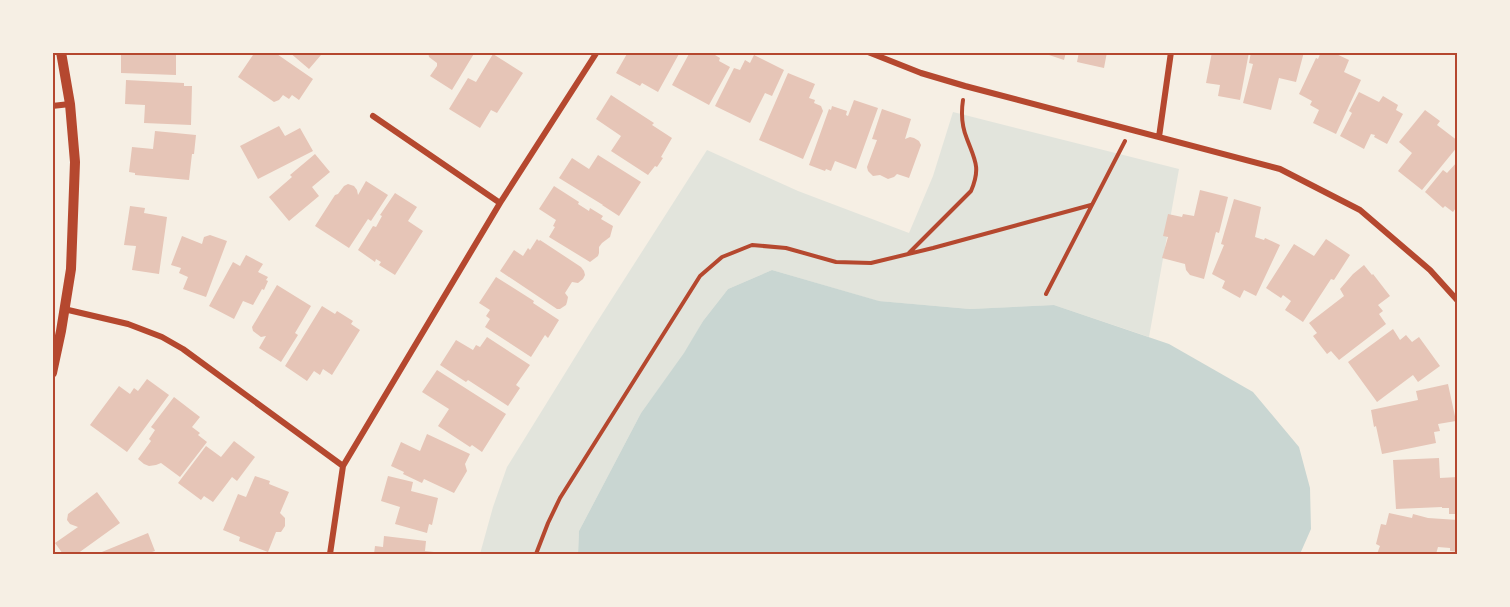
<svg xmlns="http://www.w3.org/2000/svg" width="1510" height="607" font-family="Raleway,sans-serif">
  <rect width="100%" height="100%" fill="#f6efe4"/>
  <path fill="#e2e4dc" d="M953,112L1179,169L1149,337L1054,305L970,309L878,301L772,270L728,289L703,321L685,353L641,413L579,531L578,554H480L493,507L507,467L590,333L707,150L798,191L909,233L933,176Z"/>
  <path fill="#c9d6d2" d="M772,270L879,301L970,309L1054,305L1169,344L1253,392L1299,447L1310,488L1311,529L1300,554H578L579,531L641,413L684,353L703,321L728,289Z"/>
  <path fill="#e6c5b7" d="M121,52H176V75L121,73Z
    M255,52H274L313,79L299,100L292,95L289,99L283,95L279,100L274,102L238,77Z
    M289,52H319L321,55L309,69Z
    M428,52H475L452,90L430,76L437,66V63L429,57Z
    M628,52H680L658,92L642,83L640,86L616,73Z
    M690,52H716L715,55L720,58L719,61L730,67L709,105L672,85Z
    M1040,52H1066L1064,60Z
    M1079,52H1107L1104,68L1077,62Z
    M1212,52H1249L1240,100L1218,96L1220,85L1206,83Z
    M1251,52H1304L1296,82L1279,78L1271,110L1243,103L1253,64L1249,63Z
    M1321,52H1332L1349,60L1344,72L1361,80L1336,134L1313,123L1319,110L1310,105L1312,101L1299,94L1316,58L1318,59Z
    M493,54L523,73L497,113L491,110L480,128L449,109L468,78L476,82Z
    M754,55L784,70L772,96L765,93L750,123L715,106L734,68L740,70L745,60L750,63Z
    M788,73L815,84L809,98L815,100L814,103L821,106L823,111L803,159L759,140Z
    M126,80L184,83V86H192L191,125L144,123L145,105L125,104Z
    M1359,92L1379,102L1383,96L1398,105L1396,110L1403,114L1387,144L1374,137L1375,135L1371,134L1364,149L1340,136L1352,113L1349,111Z
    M611,95L654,123L652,125L672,138L661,157L663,158L657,167L655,166L648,175L611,151L621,136L596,119Z
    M854,100L878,108L856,169L835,161L831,171L826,169L825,171L809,165L829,109L831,110L832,106L847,111L846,115L848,116Z
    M882,109L911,119L905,139L910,137L914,138L919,141L921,145L909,178L897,174L894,177L888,179L880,175L873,176L868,171L867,167L877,140L872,139Z
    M1425,110L1440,121L1437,125L1458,141V146L1422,190L1398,171L1412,153L1399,142Z
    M279,126L285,136L300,128L313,151L258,179L240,146Z
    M155,131L196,135L194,154H192L189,180L135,175V173L129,172L132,147L153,149Z
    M315,154L330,172L312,187L319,196L289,221L269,197L292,177L290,175Z
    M598,155L641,182L619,216L602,205H603L559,178L572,158L589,169Z
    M1458,161V209L1456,208L1453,212L1445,206L1443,208L1425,192L1443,170L1447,173Z
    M366,181L388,195L371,221L368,219L349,248L315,226L335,195L338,194L344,186L348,184L354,186L357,190L358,195Z
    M554,186L579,202L578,204L589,211L590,208L603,216L601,219L613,226L610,237L602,243L599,247V253L598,256L590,262L549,237L555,227L553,226L556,220L539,209Z
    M1200,190L1228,197L1219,233L1216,232L1204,279L1190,275L1186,270L1185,264L1162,258L1168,237L1163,236L1168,214L1182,217L1183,214L1194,216Z
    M395,193L417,207L408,221L423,231L395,275L379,265L381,262L376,259L375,262L358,250L373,226L376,227L382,216L380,215Z
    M1234,199L1261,207L1255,237L1264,240L1265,238L1280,245L1256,296L1244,290L1240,298L1222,288L1225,281L1212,274L1224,245L1221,244Z
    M130,206L145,208L144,213L167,217L159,274L132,270L136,246L124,245Z
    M210,235L227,241L206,297L183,289L188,277L179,273L181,268L171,265L182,236L202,244L204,237Z
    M537,239L539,241L540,240L581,267L584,271L585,275L583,279L578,283L572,282L565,293L568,297L567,302L566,305L560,309H557L500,271L514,250L523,256L528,248L530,250Z
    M1326,239L1350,255L1334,280L1331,279L1303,322L1285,310L1291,301L1283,295L1281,298L1266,288L1294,244L1314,256Z
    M246,255L263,264L258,272L268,277L266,280L268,281L264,290L262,289L253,305L243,301L234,319L209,306L233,262L240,266Z
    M1364,265L1372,275L1373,274L1390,296L1378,305L1383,311L1379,314L1386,324L1339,360L1331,351L1327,354L1313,336L1317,333L1309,323L1344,296L1340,289L1353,274Z
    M496,277L534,301L533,303L559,320L548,338L545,335L531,357L485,327L490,319L486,316L490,310L479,303Z
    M277,285L311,306L295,333L298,335L281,362L259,348L266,336L261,337L253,331L252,327Z
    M322,306L335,314L337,311L353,321L351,324L360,330L332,375L323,369L320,375L314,371L307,381L285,366Z
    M1393,329L1400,340L1406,335L1412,342L1419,337L1440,366L1418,382L1413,375L1377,402L1348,362Z
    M487,337L530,365L516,385L520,388L508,406L468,380L466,382L440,365L456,340L473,350L476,345L480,347Z
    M437,370L506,414L482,452L472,445L470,447L438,426L449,409L422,392Z
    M147,379L169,395L127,452L90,425L119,386L130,394L134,388L138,391Z
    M1448,384L1456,421L1438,424L1440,431L1434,432L1436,443L1382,454L1376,426L1374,427L1371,410L1418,400L1416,391Z
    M174,397L200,417L192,427L200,433L198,435L207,442L180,477L161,463L156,465L149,466L144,464L138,459L151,441L149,439L155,430L151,427Z
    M427,434L470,454L465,464L467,471L454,493L424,479L422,483L403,474L404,472L391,466L401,442L420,451Z
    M234,441L255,457L237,481L232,477L213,502L204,496L201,500L178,483L206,446L221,457Z
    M1439,458L1440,478L1458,477V514H1449V508H1442V507L1396,509L1393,460Z
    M255,476L270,481L269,484L289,492L280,513L285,518V526L281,532H276L268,552L239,541L240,537L223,530L238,494L246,497Z
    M388,476L413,482L411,491L438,498L432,525L429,524L427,533L395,524L400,507L381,501Z
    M97,492L120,523L77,554H63L55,543L78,527L70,524L67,520L68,514Z
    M1389,513L1412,518L1413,514L1428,518L1458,520V552L1450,551V548L1438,547L1436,554H1377L1380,546L1376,544L1381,524L1386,525Z
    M148,533L155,551L152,552L153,554H97Z
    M384,536L426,541L425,551L434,552V554H374L375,546L383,547Z"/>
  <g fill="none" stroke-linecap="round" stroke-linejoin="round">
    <path stroke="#b5482f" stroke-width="4" d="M909,253L971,191C981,168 975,160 967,139C962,127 961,113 963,100
      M1046,294L1125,141
      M536,554L548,523L560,498L700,276L722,257L752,245L786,248L836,262L871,263L933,248L1091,205"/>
    <path stroke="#b5482f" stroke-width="6" d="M868,52L921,73L965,86L1280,169L1360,210L1430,270L1458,301
      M52,106L70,104
      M373,116L500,203
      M1159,137L1171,52
      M64,309L128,324L162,337L183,349L343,466
      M330,554L343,466L500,203L597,52"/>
    <path stroke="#b5482f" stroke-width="10" d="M52,373L61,331L71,269L75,162L70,104L61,52"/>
  </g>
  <rect width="1510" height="607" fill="none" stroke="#f6efe4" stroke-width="108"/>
  <rect x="54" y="54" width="1402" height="499" fill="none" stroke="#b5482f" stroke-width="2"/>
</svg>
